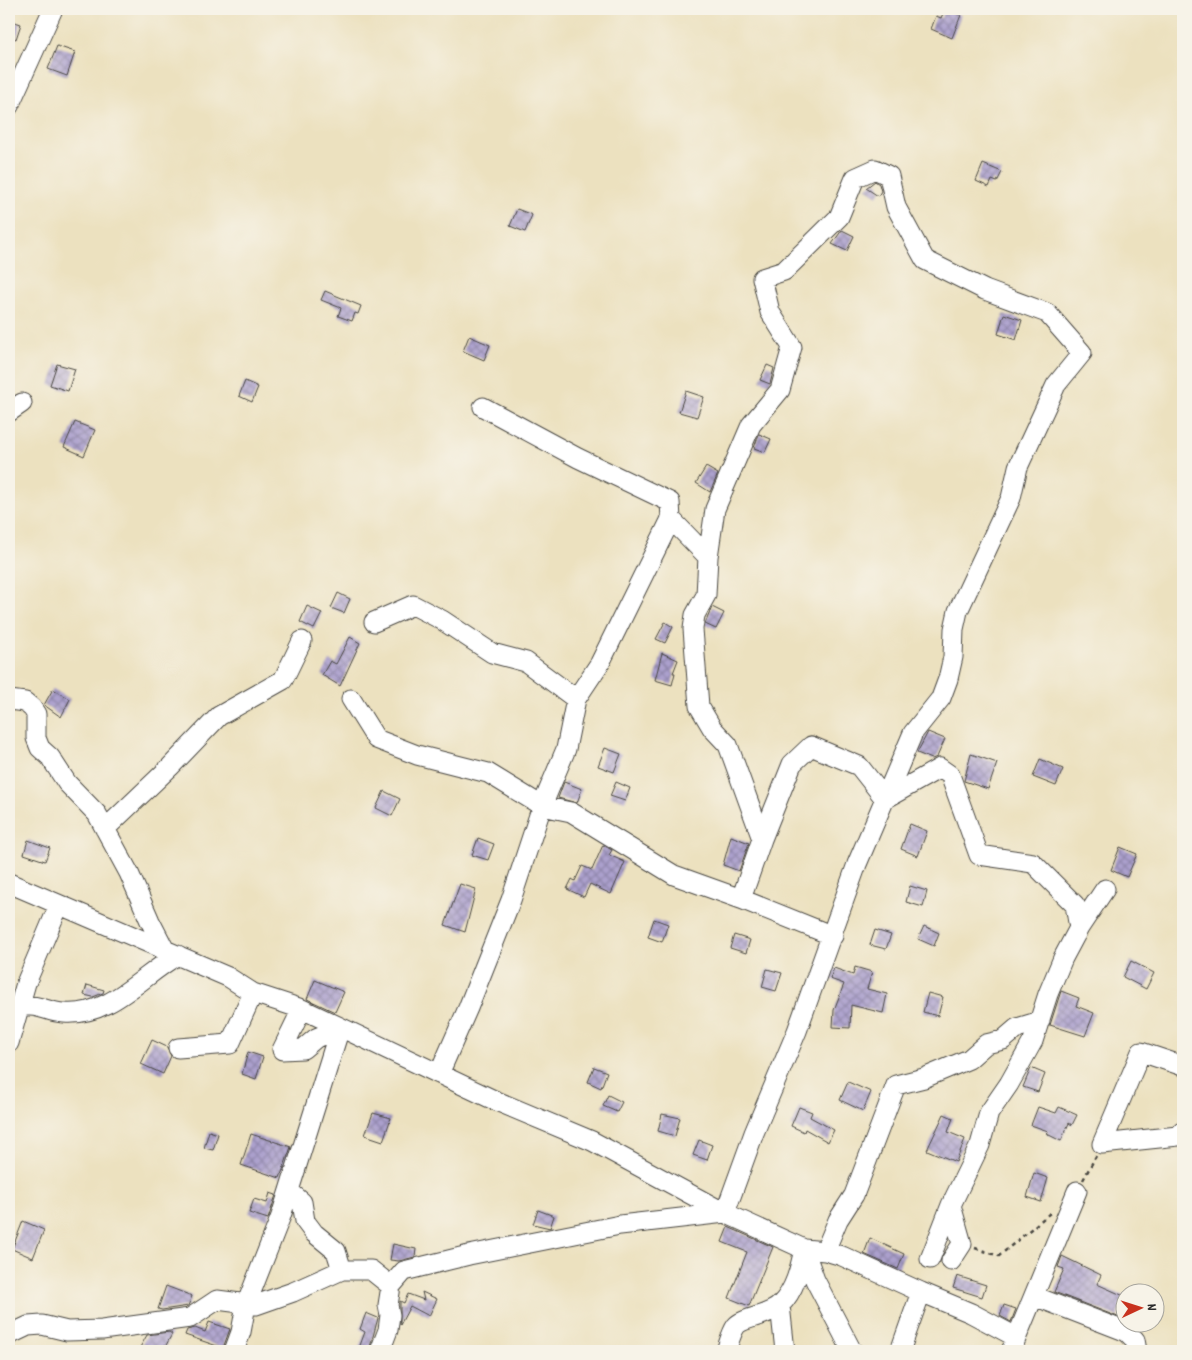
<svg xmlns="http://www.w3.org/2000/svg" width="1192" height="1360" font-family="Dekko,sans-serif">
  <defs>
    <pattern id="building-cross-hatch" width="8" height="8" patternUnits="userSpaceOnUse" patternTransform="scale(1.25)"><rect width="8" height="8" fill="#aca0cd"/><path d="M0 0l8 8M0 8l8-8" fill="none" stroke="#8c83a7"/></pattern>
  </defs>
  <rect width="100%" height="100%" fill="#f7f3e8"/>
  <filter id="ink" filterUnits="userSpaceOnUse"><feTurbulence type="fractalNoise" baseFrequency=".02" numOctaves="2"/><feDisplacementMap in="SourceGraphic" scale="10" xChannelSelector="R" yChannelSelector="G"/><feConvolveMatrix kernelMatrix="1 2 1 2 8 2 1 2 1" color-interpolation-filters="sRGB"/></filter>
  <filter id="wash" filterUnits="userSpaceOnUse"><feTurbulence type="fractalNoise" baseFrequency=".0096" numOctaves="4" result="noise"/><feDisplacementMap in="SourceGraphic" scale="20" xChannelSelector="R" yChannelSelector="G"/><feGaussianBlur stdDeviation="1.12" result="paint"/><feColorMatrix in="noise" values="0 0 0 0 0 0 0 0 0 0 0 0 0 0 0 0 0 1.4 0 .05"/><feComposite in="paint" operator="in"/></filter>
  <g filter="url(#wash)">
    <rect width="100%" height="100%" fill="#ece1bf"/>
    <g id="blocks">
      <path fill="url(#building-cross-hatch)" d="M945,9L961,15L952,38L931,29L936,16L941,18Z
        M9,20L21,24L16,39L9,36Z
        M57,46L75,52L67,76L48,69Z
        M983,164L1002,172L997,182L992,180L989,187L976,181Z
        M875,181L879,184L881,191L878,196L866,188Z
        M517,209L532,215L525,232L510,226Z
        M842,230L854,236L847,251L832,244Z
        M325,291L361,306L358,314L355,313L352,321L338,316L341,308L321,300Z
        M1004,314L1022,320L1016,340L998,334Z
        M469,336L490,345L484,360L463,351Z
        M57,364L75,369L68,391L50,385Z
        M767,365L774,368L770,384L760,380Z
        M245,381L258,387L252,402L239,396Z
        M686,391L704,397L697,417L679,412Z
        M75,422L95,430L84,456L64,447Z
        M759,434L771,439L765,452L754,448Z
        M706,467L718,474L710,492L696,483Z
        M338,593L350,599L344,613L331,608Z
        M307,606L322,613L314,629L300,622Z
        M712,607L724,613L716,629L705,624Z
        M665,622L673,627L665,643L656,639Z
        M350,637L360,643L340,686L322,675L330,661L336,664Z
        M662,653L678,660L673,673H675L672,685L655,680Z
        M53,689L70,699L61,717L44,705Z
        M928,732L945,739L937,757L932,759L917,753Z
        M605,748L621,754L614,772L598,766Z
        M971,754L997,763L988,789L964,781Z
        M1040,759L1063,769L1056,786L1033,777Z
        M564,782L582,789L577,803L558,798Z
        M616,782L630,788L625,801L610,796Z
        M384,791L400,799L392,816L376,808Z
        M910,824L927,831L918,856L901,849Z
        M731,836L749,843L739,871L723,865Z
        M478,838L494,844L488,860L472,855Z
        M28,840L50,848L45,861L24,854Z
        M603,845L612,850L609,855L625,862L611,894L590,884L584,897L567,889L572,879L575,881L582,866L592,870Z
        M1120,847L1137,854L1127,877L1111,870Z
        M460,884L476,889L465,932L445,925Z
        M910,886L927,891L923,907L906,902Z
        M654,919L668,924L662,942L648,937Z
        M924,926L939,933L934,946L918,939Z
        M875,930L891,935L886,949L870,945Z
        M734,935L750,940L746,953L730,948Z
        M1131,961L1154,973L1146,989L1123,977Z
        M855,967L872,972L867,989L887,994L883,1013L851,1005L850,1028L833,1027L834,1010L844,984L830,979L834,968L853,975Z
        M767,969L782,973L776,991L762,987Z
        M315,980L344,992L335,1012L307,999Z
        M87,985L104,990L103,993L93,997L84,995Z
        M1061,991L1079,998L1076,1006L1094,1013L1085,1036L1050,1025Z
        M928,993L943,997L938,1016L923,1012Z
        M152,1040L167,1047L171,1056L163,1074L141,1064Z
        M248,1052L263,1057L256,1079L242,1074Z
        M594,1067L607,1072L601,1088L588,1082Z
        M1031,1068L1045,1074L1038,1092L1023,1087Z
        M848,1082L871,1092L863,1111L840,1100Z
        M608,1095L622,1102L617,1112L603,1106Z
        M799,1107L812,1112L810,1117L834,1130L828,1142L805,1129L804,1132L791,1126Z
        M1038,1107L1056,1113L1059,1107L1077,1115L1072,1125L1069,1123L1061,1141L1047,1134L1048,1131L1031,1125Z
        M373,1113L391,1118L383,1141L365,1135Z
        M662,1114L680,1118L675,1136L658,1131Z
        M944,1114L953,1118L948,1132L965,1139L956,1162L927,1150Z
        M209,1131L218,1134L213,1150L204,1148Z
        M251,1134L291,1147L280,1178L241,1165Z
        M699,1140L712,1145L707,1160L693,1155Z
        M1034,1173L1048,1178L1041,1202L1027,1197Z
        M270,1193L276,1195L268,1219L249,1213L254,1199L267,1203Z
        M538,1210L554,1216L550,1228L533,1224Z
        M23,1221L44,1230L33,1258L12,1249Z
        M728,1227L773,1247L749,1306L729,1298L747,1252L722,1242Z
        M870,1238L904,1254L898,1269L864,1254Z
        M393,1244L416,1249L415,1257L399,1261L390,1260Z
        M1062,1256L1101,1275L1097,1284L1124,1296L1118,1317L1054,1292L1064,1269L1058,1267Z
        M957,1276L986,1285L982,1297L953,1288Z
        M166,1286L192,1296L188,1306L162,1310L158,1309Z
        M422,1292L437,1299L429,1316L410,1306L400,1325V1301L404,1303L408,1294L424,1300Z
        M1004,1305L1016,1309L1011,1322L1000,1316Z
        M366,1313L378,1318L369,1351L359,1348L365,1332L360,1329Z
        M209,1322L230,1329L223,1348L185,1335L187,1330L195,1328L205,1332Z
        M169,1332L172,1334L163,1351H138L147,1335Z"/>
    </g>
  </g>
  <g filter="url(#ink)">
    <use href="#blocks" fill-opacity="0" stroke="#484641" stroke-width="1"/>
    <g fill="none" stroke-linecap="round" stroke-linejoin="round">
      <defs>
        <path id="minor" d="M9,106L53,9
          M483,407L578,458L670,502L671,519L708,557L706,595L695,615L693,629L699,706L712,728L728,745L762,839L741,899L833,936
          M9,412L22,403
          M374,622L413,605L442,620L492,653L526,662L576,699
          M351,699L376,739L417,755L488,773L542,806L571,812L674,875L741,899
          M9,700L25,702L32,708L36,714V738L40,748L50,757L67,783L97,814L129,873L150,921L165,950L228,977L253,993L302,1009L494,1100L592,1141L725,1213L754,1133L797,1031L857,864L913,733L941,698L948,679L953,657L954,629L958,611L1011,498L1018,467L1056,385L1082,353L1047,313L985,290L925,260L896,207L889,176L875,169L855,178L839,217L784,271L762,278L770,312L792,347L780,390L751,425L715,509L708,557
          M105,829L170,767L219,716L283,680L302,641
          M762,839L792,764L811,746L859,766L885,799L940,768L950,775L979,855L1033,863L1075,905L1079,928
          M9,883L165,950
          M20,1006C41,1004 46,1012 64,1013C110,1017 142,975 178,955
          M9,1043L26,983L59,905
          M178,1048L230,1044L253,993
          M439,1074L468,1008L511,900L542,806L566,749L576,699L600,663L671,519
          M1102,1144L1141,1052L1183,1066
          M1102,1144L1178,1136L1183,1131
          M289,1191L302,1202L305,1221L314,1233L336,1251L342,1270
          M804,1249L815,1280L852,1351
          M825,1251L838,1220L854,1195L896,1085L924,1078L969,1059L986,1044L1003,1040L1017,1028L1040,1021
          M930,1259L951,1205
          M951,1261L962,1244L951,1205L980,1145L989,1113L1009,1084L1033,1041L1048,994L1063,958L1079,928L1105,889
          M921,1292L971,1313L1016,1337
          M1034,1296L1127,1332L1135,1340L1137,1351
          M780,1305L785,1351
          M9,1335L28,1326L42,1325L67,1331L102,1330L190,1318L217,1300L256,1305L293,1292L342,1270H371L391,1286L404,1271L469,1255L620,1225L725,1213L804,1249L825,1251L842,1256L921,1292L900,1351
          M234,1351L241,1332L246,1305L281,1216L340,1028L316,1038L303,1049L282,1050L302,1009
          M380,1351L388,1330L390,1315L388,1305L391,1286
          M726,1351C729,1343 731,1333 736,1326C742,1318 769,1316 780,1305C795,1291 800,1268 804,1249
          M1011,1351L1077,1191"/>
      </defs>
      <use href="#minor" stroke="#484641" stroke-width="21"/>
      <path stroke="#484641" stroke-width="2.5" stroke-dasharray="4 4" stroke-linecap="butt" d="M1083,1180L1096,1156
        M975,1248L999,1256L1050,1213"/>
      <use href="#minor" stroke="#fff" stroke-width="19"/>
    </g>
  </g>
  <rect width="1192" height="1360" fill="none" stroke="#f7f3e8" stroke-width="30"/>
  <g transform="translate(1140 1308) rotate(86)"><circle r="24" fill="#f7f3e8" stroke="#a5a39c"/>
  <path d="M0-4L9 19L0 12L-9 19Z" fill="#c8321e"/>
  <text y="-8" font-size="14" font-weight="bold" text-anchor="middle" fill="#2b2b2b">N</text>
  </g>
</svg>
